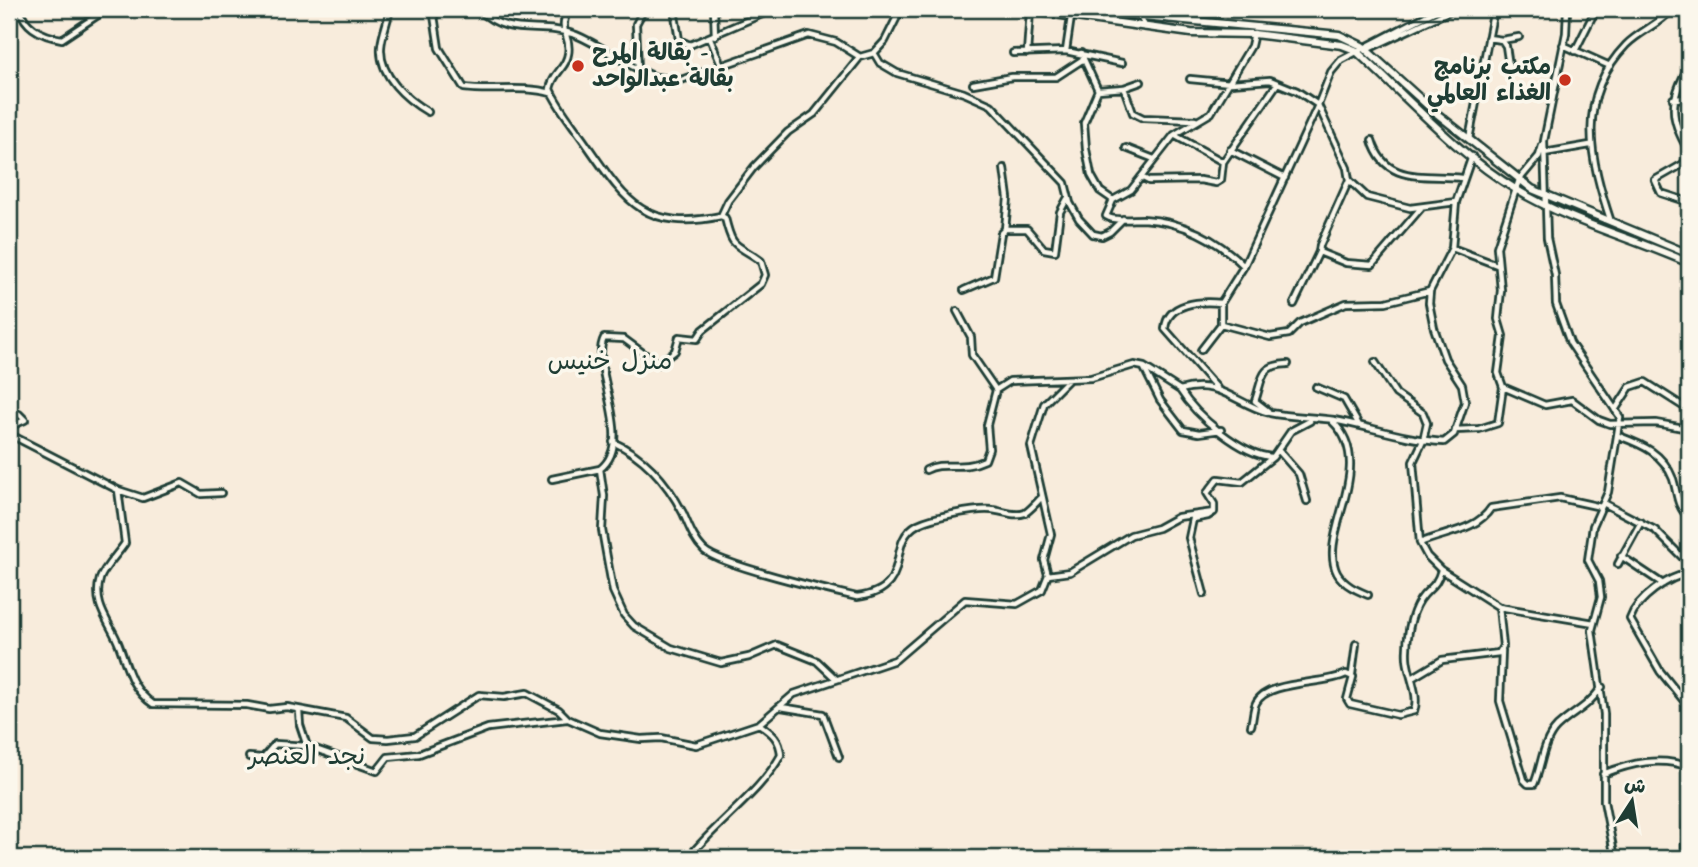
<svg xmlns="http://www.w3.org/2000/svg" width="1698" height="867" font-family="'Architects Daughter','Playpen Sans Arabic',sans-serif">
  <rect width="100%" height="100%" fill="#f8ecdc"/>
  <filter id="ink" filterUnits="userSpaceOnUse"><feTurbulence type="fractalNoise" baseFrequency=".0143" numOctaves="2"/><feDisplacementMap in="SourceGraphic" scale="14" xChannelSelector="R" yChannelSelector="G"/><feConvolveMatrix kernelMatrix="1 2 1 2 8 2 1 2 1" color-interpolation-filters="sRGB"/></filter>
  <g filter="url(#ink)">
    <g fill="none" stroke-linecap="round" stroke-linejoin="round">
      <defs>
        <path id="street" d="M20,9C25,28 43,36 62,39L107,9
          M390,9C388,21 382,34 381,47C379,76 406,99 428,112
          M433,9L439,48L464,88C493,92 522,85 551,93
          M478,9C510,40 540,21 576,35C598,44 617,59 638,69L636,24L644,9
          M568,9C557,34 572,35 568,54C566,69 553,72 550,89C557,105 569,120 579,134C621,192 637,234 721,216
          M674,9L679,40L690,45L774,9
          M714,9L715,36
          M1138,9L1145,27
          M1439,9L1341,60L1331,72L1318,105L1347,168L1349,180L1367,197L1410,208L1456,202
          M1567,9L1566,33L1544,141L1547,238L1555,275L1556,304L1570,343L1620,417L1608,492L1593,526L1588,560L1599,581L1601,597L1592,630L1604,714V801L1615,858
          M1170,19L1172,9
          M710,38L721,65
          M1488,38L1502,40L1519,37
          M1502,40L1506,46L1509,66
          M1563,45L1610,66
          M1366,50L1454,9
          M1066,51L1071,17
          M1575,51L1596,9
          M874,53L880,63L897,73L964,93L991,105L1065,183L1070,203L1079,219L1093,234L1102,236L1110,232L1123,219
          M1013,53L1066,51L1122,63
          M1027,53L1030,11
          M1081,53L1098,90L1084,123L1086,149L1091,175L1100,191L1113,200L1131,190L1174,135L1211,113L1251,46L1254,33
          M1689,66C1670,99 1668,117 1689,151
          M638,69L655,77L681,80L809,35L836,42L860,57
          M1190,79L1231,83L1270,80L1297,91L1318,105L1244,266L1221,303V324
          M973,84L1012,77H1056L1082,60
          M1124,88L1133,113L1143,118L1195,120
          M1098,90L1124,88L1141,82
          M1673,99L1689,98
          M1174,135L1223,162L1277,84
          M1469,139L1494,9
          M1372,140C1385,185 1425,174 1462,178
          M1126,148L1154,159
          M1230,150L1285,178
          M1544,153L1590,145
          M1689,155L1683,164L1655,180L1661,193L1689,202
          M1004,168L1008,198L1005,229
          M1141,177L1149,181L1200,180L1216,183L1221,180L1223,162
          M1349,180L1320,245L1319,252L1346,263L1372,265L1421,208
          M1113,200L1106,216L1110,218C1121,221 1132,219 1143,219C1182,221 1217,239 1244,266
          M721,216L728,201L754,167L788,132L814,114L860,57L874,53L885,41L901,9
          M1611,222C1590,159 1575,98 1626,45C1641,30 1659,25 1672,9
          M1452,248L1497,265
          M964,290L994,277L1001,233L1005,229H1027L1044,249L1055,251L1060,212L1067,199
          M1294,304L1319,252
          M1201,350L1221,324L1270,337L1289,334L1300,323L1346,303L1386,302L1430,291
          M1375,362L1396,394L1423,413L1427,423L1423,441L1413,462L1420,543L1427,556L1441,570L1499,607L1594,623
          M1144,368L1160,400L1183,430L1199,433L1221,430
          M1316,387L1344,399L1359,425
          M1503,387L1498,373L1503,336L1498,319L1501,290L1497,247L1519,180L1539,156L1542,146
          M1217,388L1165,329C1167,302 1201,301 1221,303
          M996,390L1010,381L1091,378L1134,365L1144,367L1180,390C1220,378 1236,405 1270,413C1291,417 1313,417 1334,420C1371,427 1407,440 1444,442L1454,434L1465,402L1462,385L1445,359L1434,328L1429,303L1430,291L1452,248L1456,202L1472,156
          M1180,390C1196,416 1242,455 1272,457
          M1615,410L1630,387L1645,382L1689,410
          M9,411L19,414L25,420L9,427
          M1268,411L1255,401C1263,379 1259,365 1288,364
          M1332,421C1379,465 1317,534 1337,573C1344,585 1356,590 1368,595
          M1455,430L1479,429L1498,423L1503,387L1545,405L1572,400L1599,420L1610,424L1656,423L1689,429
          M9,434L118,490L143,498L182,483L201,494L221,493
          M1619,436C1643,445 1663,453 1673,479C1678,495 1676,505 1689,518
          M613,442C644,456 667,482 683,513C689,526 693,539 704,550C720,565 831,591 857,597C917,589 883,543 918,524C932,517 977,508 992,510C1003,511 1014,517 1025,513C1030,510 1036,503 1041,498
          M1278,450L1299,474L1307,501
          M600,469C637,441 589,367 604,338L624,339L658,364L675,351L679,337L697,339L703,330L761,284L765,275L761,261C735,242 733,251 725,218L721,216
          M926,470C944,460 960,472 985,460L989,449L987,425L996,390L972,355L971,337L957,311
          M552,479L600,469L604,496L602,530L613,591L624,615L634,626L671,648L721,663L749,657L777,645L817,661L836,679
          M118,490L125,543C118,554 104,567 100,579C92,606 111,623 119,645C128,669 131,689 153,704L247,705L269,709L287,707L346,718L373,738L388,739L415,736L479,695L504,697L527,693L559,710L568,719L600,733L641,739L661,738L696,745L759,724L794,694L895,660L965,600L1017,604L1042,590L1048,575L1044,560L1051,534L1031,446L1044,404L1068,380
          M1603,503L1655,530L1689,564
          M1420,543C1445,532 1476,531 1491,508L1560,498L1601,507
          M1621,556L1663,584
          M1618,564L1641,522
          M1689,573C1668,577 1637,598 1630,619L1660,671L1689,707
          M1048,575L1070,572L1131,535L1158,528L1178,517L1214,512
          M1204,594L1189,538L1193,519L1208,516L1214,512V504L1207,493L1218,479L1242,482L1273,457L1291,431L1310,421
          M1502,650L1500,701L1524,780L1528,784H1534C1542,766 1542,742 1557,727C1574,711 1585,710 1602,687
          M1352,674L1356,644
          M1412,678L1442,660L1499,653L1503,646L1499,607
          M781,707L823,714L839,757
          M299,711L300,725L307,746
          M1251,726C1253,719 1253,709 1256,703C1267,680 1325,685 1346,674L1353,677L1347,699L1350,704L1398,715L1414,711C1420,695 1408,675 1407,658C1406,640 1410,615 1420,600C1429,587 1436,588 1441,570
          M249,757L263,758L275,744L307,746L377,771L388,757L419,754L488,728L567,719
          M1603,774C1631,763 1660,756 1689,767
          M1685,839L1689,795
          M688,858C715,824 762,791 781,755C780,739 772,733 759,724
          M1685,858V839L1689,840"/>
        <path id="secondary" d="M1018,9L1191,33L1254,34L1342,45L1355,50C1407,97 1457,154 1517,190C1570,222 1633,238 1689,263
          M1071,9L1339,35L1362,46L1436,113L1532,189L1689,254"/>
      </defs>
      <use href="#street" stroke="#1f3d34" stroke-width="10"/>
      <use href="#secondary" stroke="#1f3d34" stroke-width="11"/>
      <use href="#street" stroke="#fbf7ec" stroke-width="4.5"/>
      <use href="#secondary" stroke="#fbf7ec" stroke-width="6"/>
    </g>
  </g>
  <g fill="#c8321e" stroke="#fbf7ec" stroke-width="2.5">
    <circle cx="578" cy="66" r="7"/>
    <circle cx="1565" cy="80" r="7"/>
  </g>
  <g text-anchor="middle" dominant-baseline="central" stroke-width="7" stroke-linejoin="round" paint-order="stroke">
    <g font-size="23" font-weight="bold" fill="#1f3d34" stroke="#fbf7ec" text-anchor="start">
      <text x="592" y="53">بقالة المرح -<tspan x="592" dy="26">بقالة عبدالواحد</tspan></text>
      <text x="1551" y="67" text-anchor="end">مكتب برنامج<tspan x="1551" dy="26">الغذاء العالمي</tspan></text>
    </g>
    <g font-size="26" fill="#1f3d34" stroke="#fbf7ec">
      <text x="610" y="361">منزل خنيس</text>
      <text x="307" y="756">نجد العنصر</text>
    </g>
  </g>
  <rect width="1698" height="867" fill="none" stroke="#fbf7ec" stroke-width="35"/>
  <rect x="18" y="18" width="1663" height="832" fill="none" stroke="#1f3d34" stroke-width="2.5" filter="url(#ink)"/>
  <g transform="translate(1632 801) rotate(12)" stroke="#fbf7ec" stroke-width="5" paint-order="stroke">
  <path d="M0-5L12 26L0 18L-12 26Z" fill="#1f3d34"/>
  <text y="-10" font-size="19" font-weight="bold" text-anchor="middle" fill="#1f3d34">ش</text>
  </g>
</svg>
